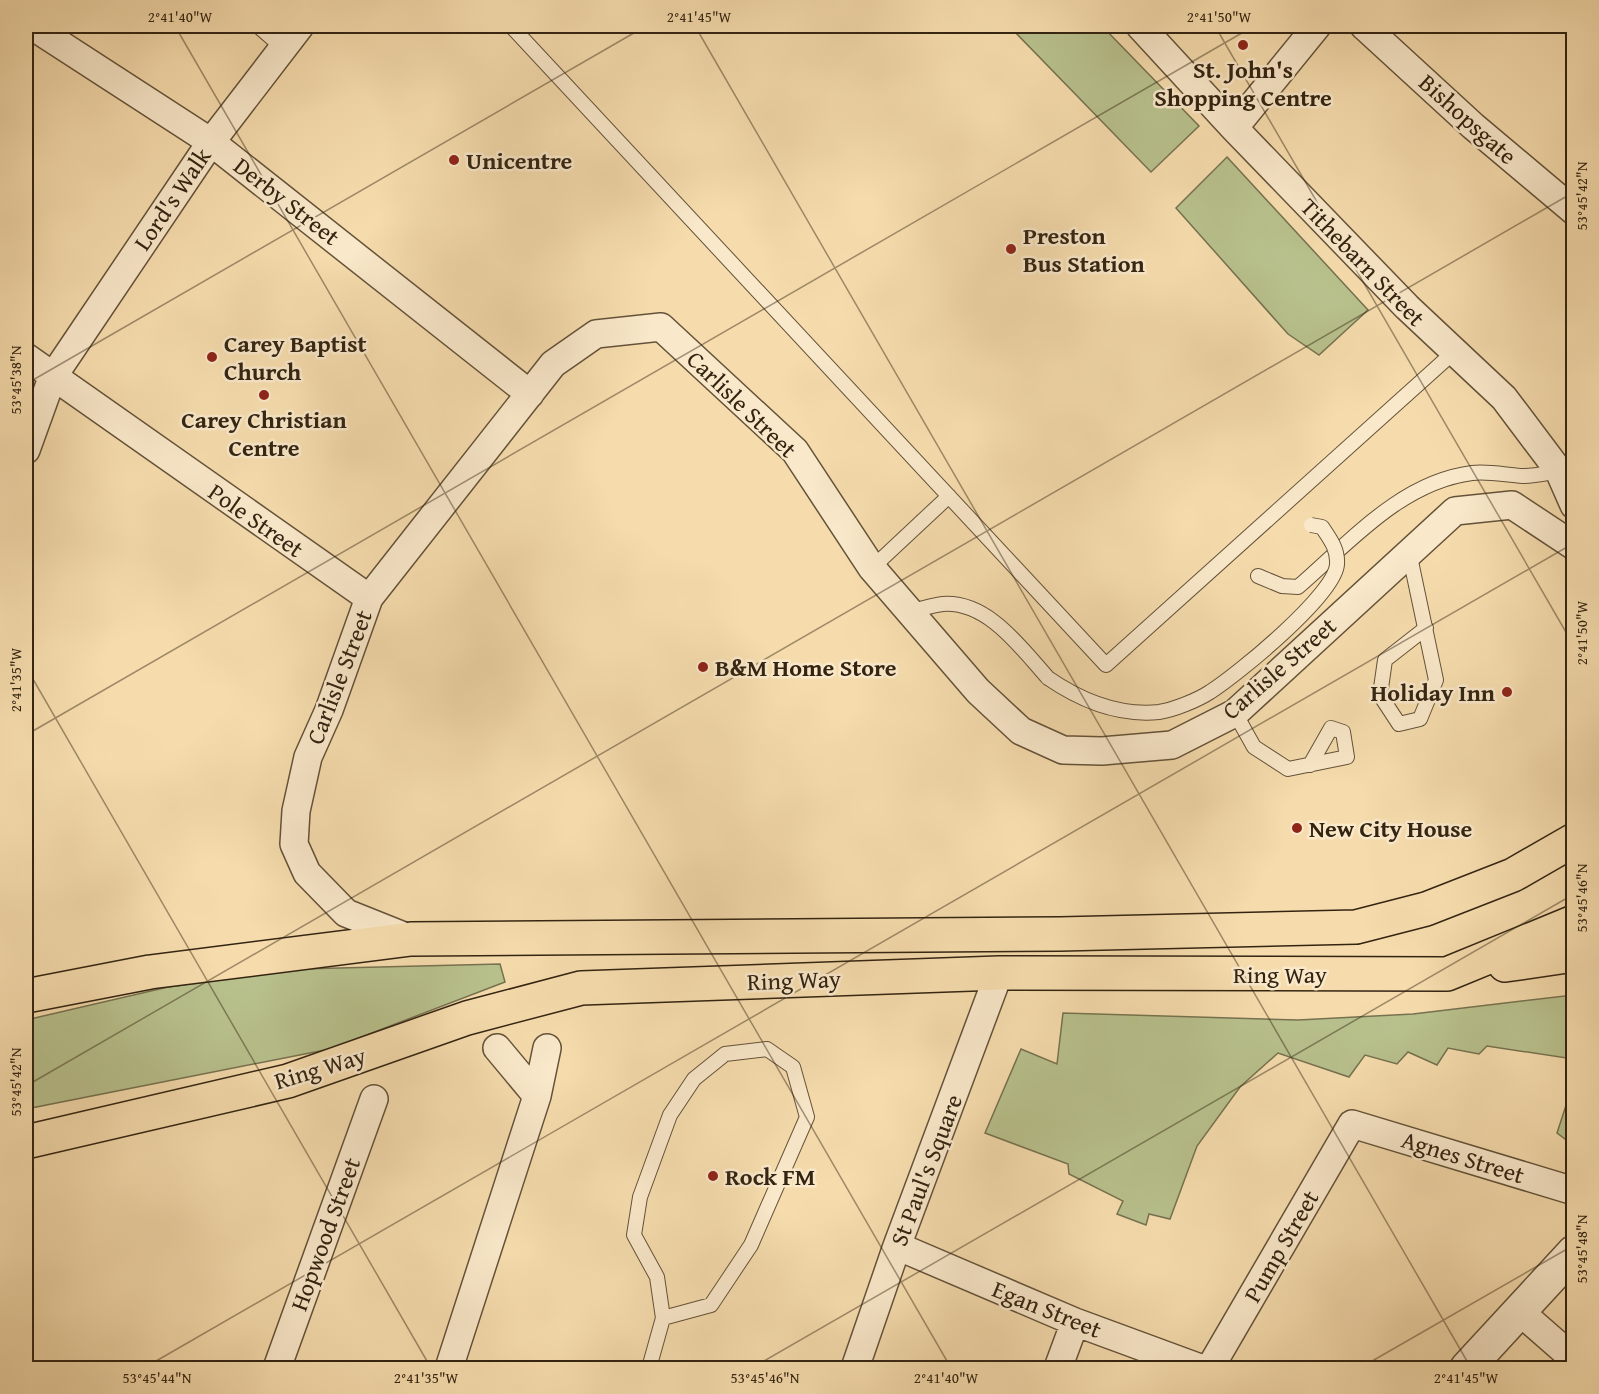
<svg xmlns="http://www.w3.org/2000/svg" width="1599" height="1394" font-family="'Gentium Book Plus',serif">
  <rect width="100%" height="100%" fill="#f6dcad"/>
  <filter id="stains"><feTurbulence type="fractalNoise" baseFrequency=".00333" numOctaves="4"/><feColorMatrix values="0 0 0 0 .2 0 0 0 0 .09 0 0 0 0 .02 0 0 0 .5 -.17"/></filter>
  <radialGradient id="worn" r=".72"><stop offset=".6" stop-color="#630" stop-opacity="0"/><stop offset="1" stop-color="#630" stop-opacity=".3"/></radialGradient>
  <path fill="#b8c18d" stroke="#767250" stroke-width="1.5" d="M1009,26H1102L1199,126L1151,172Z
    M1227,157L1368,310L1319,355L1288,334L1176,208Z
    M500,964L505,982L330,1049L26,1109V1020L168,987L299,969Z
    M1573,995V1059L1487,1046L1479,1054L1448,1048L1437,1065L1408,1052L1397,1064L1365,1055L1349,1077L1278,1053L1240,1087L1197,1146L1170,1219L1149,1214L1146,1225L1117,1214L1123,1201L1069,1174L1068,1164L985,1133L1021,1049L1057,1064L1063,1013L1298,1020L1413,1014Z
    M1573,1084V1145L1557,1133Z"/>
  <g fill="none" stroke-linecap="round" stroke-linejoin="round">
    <defs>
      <path id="service" d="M258,26L282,47
        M511,26L1106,665L1454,352
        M1409,552L1436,680L1420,719L1399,724L1380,695L1385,660L1426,628
        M872,568L949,496
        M1258,576L1282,586L1298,587C1349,543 1401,482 1472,473C1488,471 1506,475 1523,476C1534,476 1547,473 1559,471
        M911,611C921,609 933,605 943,604C988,601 1021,648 1048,678
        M1235,713L1254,747L1288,769L1347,757L1343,732L1331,728L1310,765
        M649,1368L663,1318L657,1277L634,1235L640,1197L670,1115L694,1079L725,1054L767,1049L793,1067L807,1117L751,1245L711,1305L663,1318"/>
      <path id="minor" d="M32,26L211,142L530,394
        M1140,26L1234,128L1407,307L1504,398L1559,471L1574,505
        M1364,26L1473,126L1574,211
        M1234,128L1317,26
        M26,357L369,598
        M26,450L52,378L211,142L300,26
        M411,939L346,913L307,873L294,844L296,811L308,757L329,710L369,598L553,364L596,334L661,327L795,451L872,568L978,691L1021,731L1063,750L1102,751L1172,745L1235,713L1455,511L1512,505L1574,546
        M497,1048L537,1096
        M897,1246L1075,1322L1200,1368
        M1519,1311L1574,1359
        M277,1368L374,1099
        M449,1368L537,1096L547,1048
        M855,1368L897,1246L999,973
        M1058,1368L1075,1322
        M1210,1368L1352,1124L1574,1191"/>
      <path id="tertiary" d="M1467,1368L1574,1252"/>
      <path id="trunk" d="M1505,965L1574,955
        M26,996L150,972L411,939L1060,934L1356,927L1426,909L1513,875L1574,840
        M26,1142L288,1081L467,1018L581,988L999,973L1447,974L1574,922"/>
    </defs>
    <use href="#service" stroke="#645239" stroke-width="16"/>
    <use href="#minor" stroke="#645239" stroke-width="30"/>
    <use href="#tertiary" stroke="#645239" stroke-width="36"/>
    <use href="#trunk" stroke="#332412" stroke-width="36"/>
    <use href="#service" stroke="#f9e8ca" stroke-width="14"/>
    <use href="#minor" stroke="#f9e8ca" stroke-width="27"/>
    <use href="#tertiary" stroke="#f9e8ca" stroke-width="33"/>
    <use href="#trunk" stroke="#f6dcad" stroke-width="33"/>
    <defs>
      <path id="service-bridge" d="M1048,678C1080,700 1119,716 1159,712C1173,710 1198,700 1210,692C1237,675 1336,594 1337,564C1338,549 1330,539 1322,527L1311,525"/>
    </defs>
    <use href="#service-bridge" stroke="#645239" stroke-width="16" stroke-linecap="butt"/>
    <use href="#service-bridge" stroke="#f9e8ca" stroke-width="14"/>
  </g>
  <path fill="none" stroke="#332412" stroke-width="1.5" stroke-opacity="0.45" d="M175,26L951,1368M695,26L1471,1368M1215,26L1574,646M26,33L38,26M26,384L646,26M26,667L431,1368M26,735L1254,26M26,1086L1574,192M144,1368L1574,543M752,1368L1574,894M1360,1368L1574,1245"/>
  <g fill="#8f2418" stroke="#f9e8ca" stroke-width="2">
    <circle cx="1243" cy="45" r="6"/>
    <circle cx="454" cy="160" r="6"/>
    <circle cx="1011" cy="249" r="6"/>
    <circle cx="212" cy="357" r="6"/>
    <circle cx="264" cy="395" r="6"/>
    <circle cx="703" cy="667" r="6"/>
    <circle cx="1507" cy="692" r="6"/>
    <circle cx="1297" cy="828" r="6"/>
    <circle cx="713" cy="1176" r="6"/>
  </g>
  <g text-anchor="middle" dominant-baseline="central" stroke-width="5" stroke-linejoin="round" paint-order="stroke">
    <g font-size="24" font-weight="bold" fill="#332412" stroke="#f9e8ca" text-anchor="start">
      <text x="1243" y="69" text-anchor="middle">St. John's<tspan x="1243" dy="28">Shopping Centre</tspan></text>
      <text x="466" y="160">Unicentre</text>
      <text x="1023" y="235">Preston<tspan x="1023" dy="28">Bus Station</tspan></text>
      <text x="224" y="343">Carey Baptist<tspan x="224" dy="28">Church</tspan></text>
      <text x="264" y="419" text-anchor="middle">Carey Christian<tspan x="264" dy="28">Centre</tspan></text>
      <text x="715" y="667">B&amp;M Home Store</text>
      <text x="1495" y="692" text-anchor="end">Holiday Inn</text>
      <text x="1309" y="828">New City House</text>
      <text x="725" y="1176">Rock FM</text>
    </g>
    <g font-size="24" fill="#332412" stroke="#f9e8ca">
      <text transform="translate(1468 119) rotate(42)">Bishopsgate</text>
      <text transform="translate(172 199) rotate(-56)">Lord's Walk</text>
      <text transform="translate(287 201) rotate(38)">Derby Street</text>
      <text transform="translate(1363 262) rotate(46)">Tithebarn Street</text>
      <text transform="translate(742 404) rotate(44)">Carlisle Street</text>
      <text transform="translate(256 520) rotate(35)">Pole Street</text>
      <text transform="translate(1279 668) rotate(-41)">Carlisle Street</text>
      <text transform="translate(339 677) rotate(-69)">Carlisle Street</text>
      <text x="1280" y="974">Ring Way</text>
      <text transform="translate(794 980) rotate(-2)">Ring Way</text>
      <text transform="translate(320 1068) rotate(-17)">Ring Way</text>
      <text transform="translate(1463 1157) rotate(17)">Agnes Street</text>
      <text transform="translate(926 1170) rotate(-69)">St Paul's Square</text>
      <text transform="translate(325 1234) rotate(-70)">Hopwood Street</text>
      <text transform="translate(1281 1246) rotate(-60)">Pump Street</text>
      <text transform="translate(1047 1309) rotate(22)">Egan Street</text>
    </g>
  </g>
  <rect width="1599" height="1394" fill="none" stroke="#f6dcad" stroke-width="66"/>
  <rect x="33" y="33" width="1533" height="1328" fill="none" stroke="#332412" stroke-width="2"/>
  <g font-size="15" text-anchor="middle" fill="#332412">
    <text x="180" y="22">2°41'40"W</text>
    <text x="699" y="22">2°41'45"W</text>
    <text x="1219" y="22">2°41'50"W</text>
    <text transform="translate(1582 196) rotate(-90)" y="5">53°45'42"N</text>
    <text transform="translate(16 380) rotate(-90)" y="5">53°45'38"N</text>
    <text transform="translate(1582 633) rotate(-90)" y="5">2°41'50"W</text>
    <text transform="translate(16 680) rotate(-90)" y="5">2°41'35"W</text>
    <text transform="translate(1582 898) rotate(-90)" y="5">53°45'46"N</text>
    <text transform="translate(16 1082) rotate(-90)" y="5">53°45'42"N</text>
    <text transform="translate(1582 1249) rotate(-90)" y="5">53°45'48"N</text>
    <text x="157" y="1383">53°45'44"N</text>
    <text x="426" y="1383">2°41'35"W</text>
    <text x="765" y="1383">53°45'46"N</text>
    <text x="946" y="1383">2°41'40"W</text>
    <text x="1466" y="1383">2°41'45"W</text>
  </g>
  <rect width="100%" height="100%" filter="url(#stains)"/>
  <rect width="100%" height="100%" fill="url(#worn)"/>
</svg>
